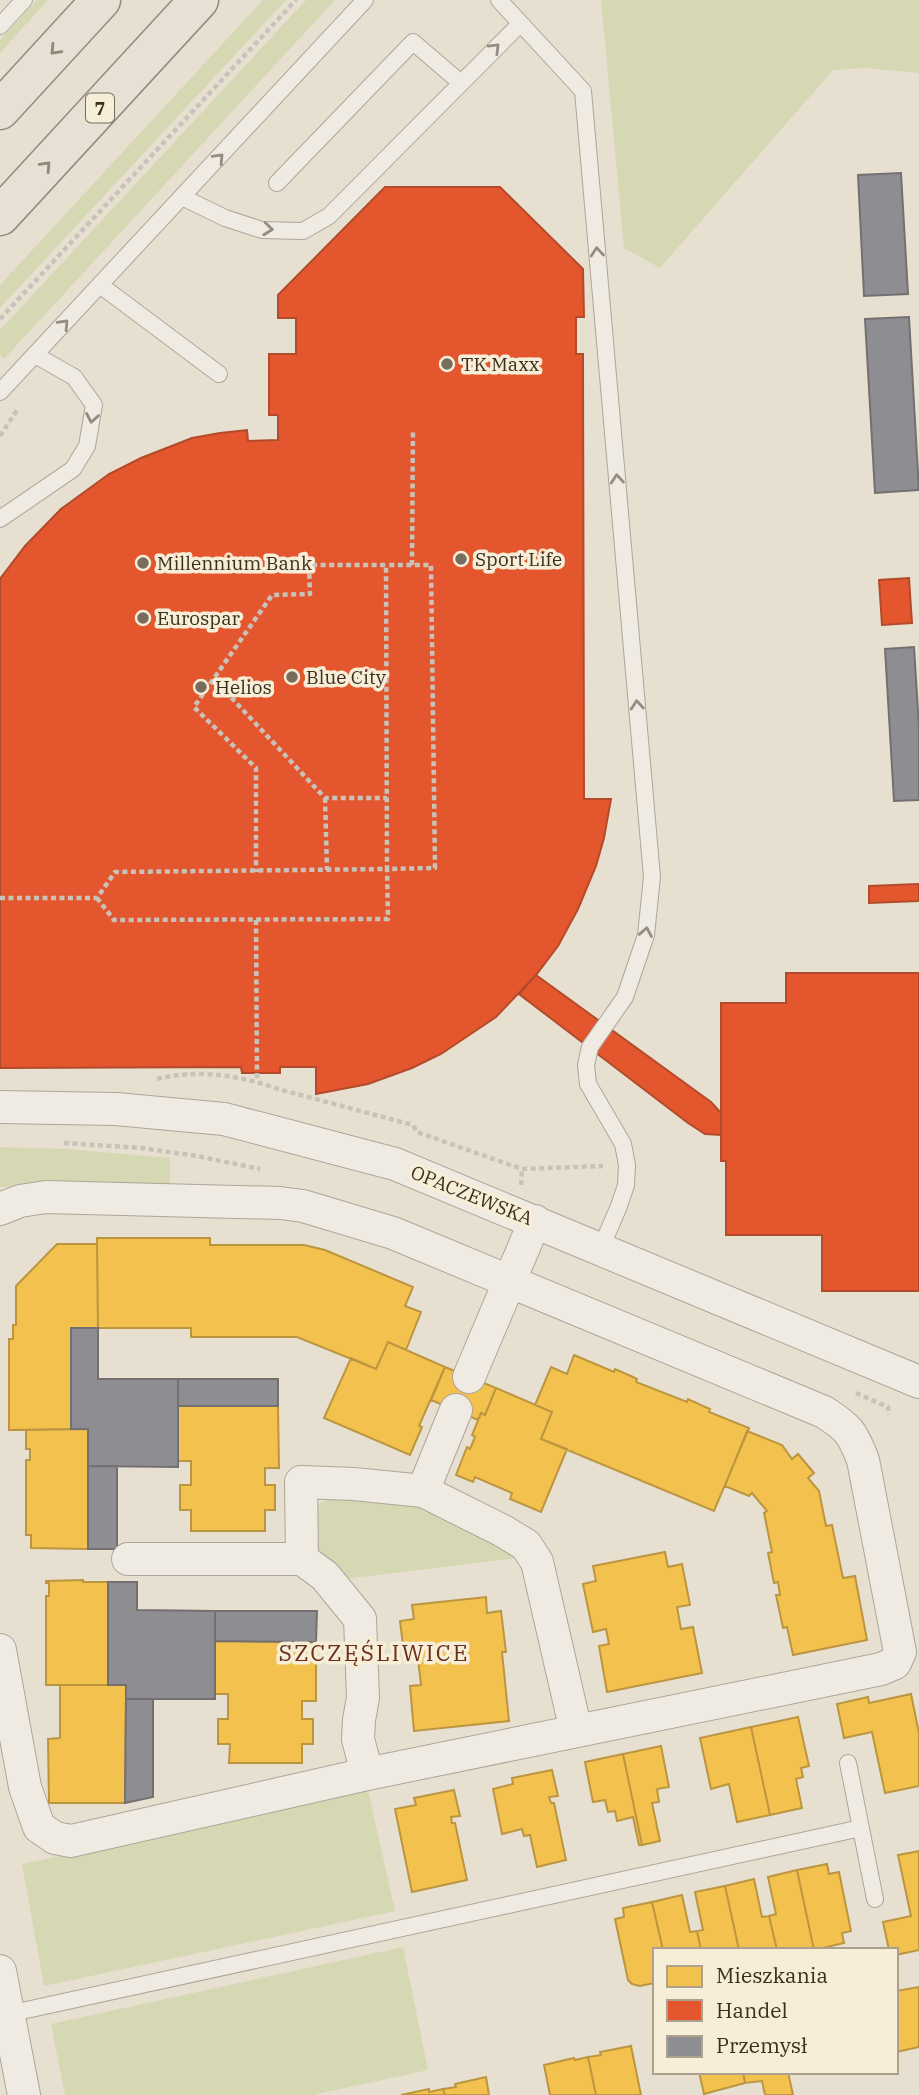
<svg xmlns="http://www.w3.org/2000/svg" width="919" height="2095" font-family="'IBM Plex Serif',serif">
  <rect width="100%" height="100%" fill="#e7e0d1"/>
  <path fill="#d6d7b3" d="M37,0H48L0,53V40Z
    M263,0H286L0,308V285Z
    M306,0H335L4,359L0,355V330Z
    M601,0H919V73L865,68L833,70L660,268L624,248Z
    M0,1147L67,1149L170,1158V1186L0,1187Z
    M335,1492L417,1501L516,1558L345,1579L312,1541L311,1511Z
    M368,1790L395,1911L44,1986L22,1864Z
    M403,1947L428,2070L313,2095H65L51,2024Z"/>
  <path fill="#f2c14e" stroke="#bc9540" stroke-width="2" d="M97,1238H210V1245H304L325,1250L413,1287L405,1306L421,1312L406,1350L388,1342L376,1369L297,1337H191V1328H98Z
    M57,1244H97L98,1328H71V1429L9,1430V1339H13V1325H16V1286Z
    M388,1342L445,1367L419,1426L422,1427L410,1455L324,1418L351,1358L376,1369Z
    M574,1355L614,1372L615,1369L633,1377L637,1379L636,1382L687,1402L688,1399L710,1409L709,1412L749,1428L714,1511L541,1439L552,1412L535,1405L551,1367L567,1374Z
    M445,1367L496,1388L485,1415L481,1413L478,1420L431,1400Z
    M496,1388L552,1412L541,1439L567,1449L541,1512L510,1499L512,1493L475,1477L473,1482L456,1475L467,1447L470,1449L475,1437L472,1435L481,1413L485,1415Z
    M178,1406H278L279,1468H265V1485H275V1510H265V1531H191V1510H180V1485H191V1461H178Z
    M88,1429V1549L31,1548V1535H26V1460H30V1449H26V1430Z
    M747,1431L782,1445L792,1459L798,1454L814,1473L808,1478L819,1491L826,1526L832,1525L843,1578L855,1576L867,1640L793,1655L787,1627L783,1628L776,1595H780L778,1582L774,1583L768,1553L772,1552L764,1513L767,1511L752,1493L749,1496L725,1486Z
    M665,1552L668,1567L682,1564L690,1605L677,1607L681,1629L693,1627L702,1673L607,1692L599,1646L609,1644L606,1629L593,1632L583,1584L596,1581L593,1566Z
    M83,1580V1582H108V1685H46V1596H49V1583H46V1581Z
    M486,1597L487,1613L501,1611L506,1652H502L509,1721L414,1731L410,1686L421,1685L418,1659L405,1661L400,1621L414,1619L412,1605Z
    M215,1641L316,1642V1701H302V1719H313V1744H302V1763H229L230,1744H218V1719H228V1694H215Z
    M60,1685H126L125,1803H49L48,1739L60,1738Z
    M911,1694L919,1733V1786L885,1793L872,1732L844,1738L837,1704L868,1697L869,1703Z
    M798,1717L809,1766L801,1768L803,1777L796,1779L802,1808L770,1815L751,1727Z
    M751,1727L770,1815L737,1822L729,1784L711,1789L700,1738Z
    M661,1746L669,1787L657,1789L659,1802L652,1803L660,1841L642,1845L623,1754Z
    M623,1754L642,1845H639L633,1817L617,1821L615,1811L608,1812L605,1800L593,1802L585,1762Z
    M552,1770L558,1796L549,1797L551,1803H554L566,1860L537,1867L530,1835L524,1836L522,1829L502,1834L493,1789L513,1784L512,1778Z
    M454,1790L460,1816L451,1817L452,1823H455L467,1880L412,1892L395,1809L416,1805L414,1798Z
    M919,1851V1950L896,1955V1950H889L883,1922L911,1916L898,1855Z
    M827,1864L829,1874L839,1872L851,1931L842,1933L844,1943L814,1950L797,1870Z
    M797,1870L814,1950H777L769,1916L776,1914L768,1877Z
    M754,1879L762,1917L769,1916L777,1950H739L725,1886Z
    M725,1886L739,1950H701L697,1931L703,1930L695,1892Z
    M682,1895L690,1932L697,1931L701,1950H663L652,1902Z
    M652,1902L663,1950H655V1983L640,1986L632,1984L628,1980L615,1919L624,1917L623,1908Z
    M919,1987V2047L896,2052V1991Z
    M631,2046L641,2095H596L588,2057L601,2055L600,2052Z
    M588,2057L596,2095H550L544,2065L574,2058L575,2060Z
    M699,2072H743L745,2083L704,2094Z
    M743,2072H788L793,2095H765L762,2081L745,2083Z
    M486,2077L489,2095H445L443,2089L456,2087L455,2084Z
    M429,2089V2092L443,2089L445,2095H401Z"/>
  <path fill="#e4572e" stroke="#b24b2a" stroke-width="2" d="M385,187H500L583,269L584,317H576V354H583L584,799H611L604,838L596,866L578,909L558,946L536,975L496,1017L441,1054L412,1068L368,1084L316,1094V1067H280V1073H242L241,1067L0,1068V579L25,546L61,509L109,474L141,458L192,438L220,433L247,430L248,441L278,440V415H269V354H296V318H278V295Z
    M909,578L912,623L882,625L879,580Z
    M919,884V901L869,903V886Z
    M786,973H919V1291H822V1235H726V1161H721V1003H786Z
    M536,975L711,1102L721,1113V1135L705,1134L688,1123L519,994Z"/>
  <path fill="#8d8d92" stroke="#757070" stroke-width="2" d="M901,173L908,294L864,296L858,175Z
    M909,317L919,490L875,493L865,319Z
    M914,647L919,727V800L894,801L885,649Z
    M71,1328H98V1379H178V1467L88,1466V1429H71Z
    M178,1379H278V1406H178Z
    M88,1466H117V1549H88Z
    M108,1582H137V1610L215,1611V1699H126V1685H108Z
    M215,1611H317L316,1642L215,1641Z
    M126,1699H153V1797L125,1803Z"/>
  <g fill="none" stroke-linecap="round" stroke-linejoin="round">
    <defs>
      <path id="lane" d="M499,0L583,91L652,877L646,935L625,997L590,1047L586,1065L588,1084L623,1144L627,1165L626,1185L619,1206L601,1248
        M0,26L24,0
        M277,183L413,42L461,83
        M182,197L225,218L262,230L303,231L329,216L520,24
        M100,285L219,374
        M0,392L365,0
        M0,519L73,469L87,446L94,405L74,377L35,355
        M848,1763L875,1899
        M8,2014L861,1828"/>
      <path id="street" d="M0,1107L116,1109L224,1119L395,1164L919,1382
        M0,1209L20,1201L46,1197L280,1203L303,1206L393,1233L824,1412C849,1428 852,1432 863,1460L900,1652L895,1663L881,1669L367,1774L71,1841L55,1838L39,1827L25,1787L0,1650
        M469,1377L535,1221
        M423,1491L456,1410
        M128,1559H302L325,1576L360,1619L363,1698L359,1720L358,1739L367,1774
        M302,1559L301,1482L354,1484L423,1491L503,1531L526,1545L537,1562L576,1731
        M0,1971L24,2095"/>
      <path id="primary" d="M0,110L101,0
        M0,216L199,0"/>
    </defs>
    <use href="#lane" stroke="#ada599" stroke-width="18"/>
    <use href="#street" stroke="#ada599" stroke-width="34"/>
    <use href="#primary" stroke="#928b80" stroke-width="41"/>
    <path stroke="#c8c2b9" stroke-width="4.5" stroke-dasharray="5 3.5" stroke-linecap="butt" d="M0,319L296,0
      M0,436L17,410
      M412,565L413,430
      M214,679L325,798H387
      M325,798L327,870
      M0,898H97L115,872L387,869L386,565H309L310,594L272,595L194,707L256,768V872
      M97,898L114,920L388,919L387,869L435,868L431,565H386
      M256,920L257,1081
      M157,1079C196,1069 240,1075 278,1089L413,1125L417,1132L522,1169L603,1166
      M64,1143L142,1148L197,1156L260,1169
      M521,1185L522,1169
      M856,1393L888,1407L889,1415"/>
    <use href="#lane" stroke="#efebe3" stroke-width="16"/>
    <use href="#street" stroke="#efebe3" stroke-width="32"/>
    <use href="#primary" stroke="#e6e1d4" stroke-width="38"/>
  </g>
  <defs><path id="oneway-chevron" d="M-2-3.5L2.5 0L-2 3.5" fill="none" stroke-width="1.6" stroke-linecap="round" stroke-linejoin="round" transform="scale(1.75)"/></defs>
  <g stroke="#968c82">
    <use href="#oneway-chevron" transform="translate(495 48) rotate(-45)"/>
    <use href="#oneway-chevron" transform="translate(219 158) rotate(-47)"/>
    <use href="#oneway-chevron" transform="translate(268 229) rotate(6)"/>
    <use href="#oneway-chevron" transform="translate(597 252) rotate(-95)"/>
    <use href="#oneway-chevron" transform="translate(64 324) rotate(-47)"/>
    <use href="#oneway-chevron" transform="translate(92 418) rotate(100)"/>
    <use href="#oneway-chevron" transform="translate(617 479) rotate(-95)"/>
    <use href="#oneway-chevron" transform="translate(637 705) rotate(-95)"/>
    <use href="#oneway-chevron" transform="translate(646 932) rotate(-80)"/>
  </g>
  <g stroke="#92887a">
    <use href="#oneway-chevron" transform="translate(55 50) rotate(133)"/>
    <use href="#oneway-chevron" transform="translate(46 166) rotate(-47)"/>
  </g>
  <g fill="#786c5e" stroke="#f7eed8" stroke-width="2.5">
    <circle cx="447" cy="364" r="7"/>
    <circle cx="461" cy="559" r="7"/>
    <circle cx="143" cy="563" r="7"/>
    <circle cx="143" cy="618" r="7"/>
    <circle cx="292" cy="677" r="7"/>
    <circle cx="201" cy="687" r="7"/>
  </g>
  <g text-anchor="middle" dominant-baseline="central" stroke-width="7" stroke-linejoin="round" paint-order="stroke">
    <rect fill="#f7eed8" stroke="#756857" stroke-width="2" x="86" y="93.5" width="28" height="29" rx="5"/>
    <g font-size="18" font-weight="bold" fill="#3d2e20">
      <text x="100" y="108">7</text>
    </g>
    <g font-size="19" fill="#3d2e20" stroke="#f7eed8" text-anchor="start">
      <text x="461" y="364">TK Maxx</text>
      <text x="475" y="559">Sport Life</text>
      <text x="157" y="563">Millennium Bank</text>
      <text x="157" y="618">Eurospar</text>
      <text x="306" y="677">Blue City</text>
      <text x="215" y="687">Helios</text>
    </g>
    <g font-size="19" fill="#3d2e20" stroke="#f7eed8">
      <text transform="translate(472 1195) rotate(22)">OPACZEWSKA</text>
    </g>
    <g font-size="23" letter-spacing="2" fill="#6b2e1e" stroke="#f7eed8">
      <text x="374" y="1652">SZCZĘŚLIWICE</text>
    </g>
  </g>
  <rect x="653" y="1948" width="245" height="126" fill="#f7eed8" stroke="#ada18e" stroke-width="2"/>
  <rect x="667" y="1966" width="35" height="21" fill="#f2c14e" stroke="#ada18e" stroke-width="2"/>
  <text x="716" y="1983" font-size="21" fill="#3d2e20">Mieszkania</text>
  <rect x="667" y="2000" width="35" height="21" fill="#e4572e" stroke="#ada18e" stroke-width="2"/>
  <text x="716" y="2018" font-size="21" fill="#3d2e20">Handel</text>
  <rect x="667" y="2036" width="35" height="21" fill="#8d8d92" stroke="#ada18e" stroke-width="2"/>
  <text x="716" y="2053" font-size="21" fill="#3d2e20">Przemysł</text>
</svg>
